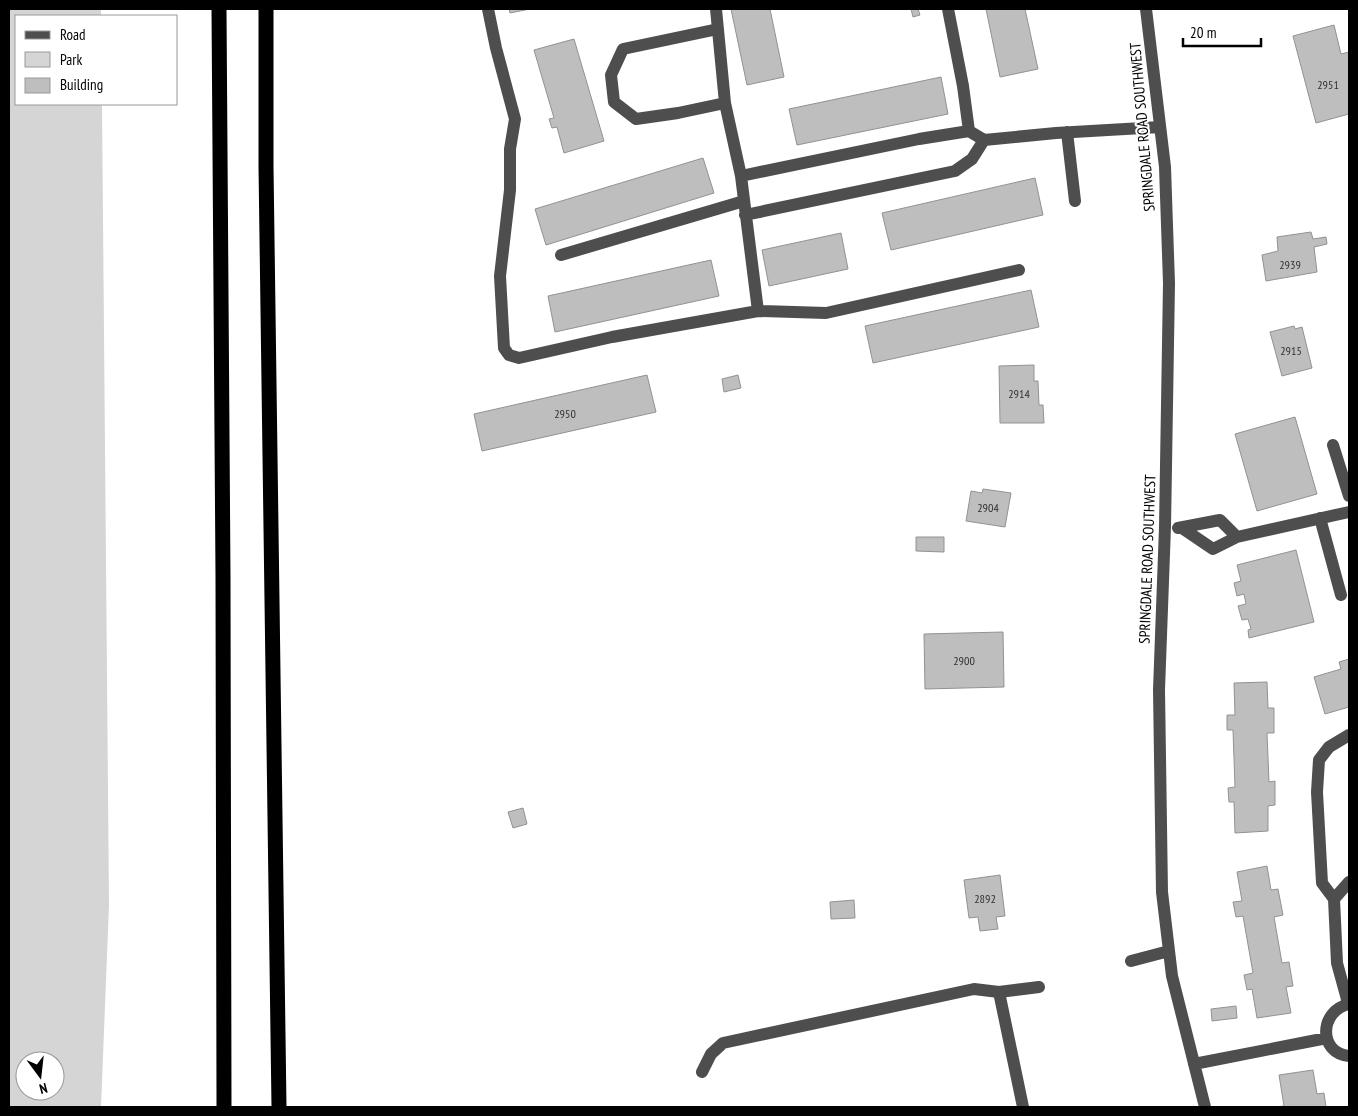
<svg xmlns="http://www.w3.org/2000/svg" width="1358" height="1116" font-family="'PT Sans Narrow',sans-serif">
  <rect width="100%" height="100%" fill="#fff"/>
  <path fill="#d5d5d5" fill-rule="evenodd" d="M9,9H101V16H16V104H102L109,905L101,1107H9ZM25,1061H55V1091H25Z"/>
  <path fill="#bebebe" stroke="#929292" d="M509,9H530L510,13Z
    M731,9H770L784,77L747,85Z
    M911,9H918L920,15L913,17Z
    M986,9H1025L1038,69L1000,77Z
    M1334,25L1341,54L1349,52V114L1316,123L1293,36Z
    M574,39L604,141L564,153L557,127L552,128L549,119L554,118L534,50Z
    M941,77L948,114L797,145L789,109Z
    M703,158L714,193L546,245L535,209Z
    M1035,178L1043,215L891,250L882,213Z
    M1311,232L1313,239L1326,237L1327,244L1314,247L1317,272L1266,281L1262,255L1278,251L1277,237Z
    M841,233L848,269L769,286L762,250Z
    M711,260L719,296L555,332L548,296Z
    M1031,290L1039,327L873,363L865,326Z
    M1294,326L1295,329L1302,327L1312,368L1282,376L1270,332Z
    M1034,365V381H1038L1039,405H1043L1044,423H1000L999,366Z
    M647,375L656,412L482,451L474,414Z
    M738,375L741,388L724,392L722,379Z
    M1295,417L1317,494L1257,511L1235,434Z
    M983,489L1011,493L1005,527L966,521L971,491L982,493Z
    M916,537H944V552L916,551Z
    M1296,550L1314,622L1249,638L1248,630L1251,629L1248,619L1242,620L1238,606L1246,604L1244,594L1237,596L1234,583L1241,581L1237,565Z
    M1003,632L1004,687L925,689L924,634Z
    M1349,659V707L1325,714L1314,677L1341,669L1339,662Z
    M1267,682L1268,708H1274V733H1267L1269,782L1275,781V805L1268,806V831L1235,833L1234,802H1229L1228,788L1235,787L1233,730H1227V715H1235L1234,683Z
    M523,808L527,824L513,828L508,812Z
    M1267,866L1271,890L1278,889L1283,915L1274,917L1282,963L1289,962L1293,986L1286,987L1291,1013L1257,1018L1252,989L1247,990L1244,975L1253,973L1243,916L1236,917L1233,902L1242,901L1237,872Z
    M1000,875L1005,916L996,917L998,929L980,931L978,917L969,918L964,880Z
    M854,900L855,918L831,919L830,902Z
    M1236,1006L1237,1018L1212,1021L1211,1009Z
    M1313,1070L1317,1094L1324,1093L1326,1107H1277L1284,1106L1279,1075Z"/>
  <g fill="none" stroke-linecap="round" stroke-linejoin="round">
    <path stroke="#4e4e4e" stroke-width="12" d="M488,9L496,48L515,119L510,149V190L500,276L504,348L509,355L519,358L612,337L758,311L826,313L1019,270
      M716,9L725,103L741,176L758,311
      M948,9L963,86L969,131
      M1146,9L1165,167L1169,283L1165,527L1159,690L1162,892L1172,976L1205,1107
      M718,29L623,49L611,75L614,102L636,119L678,113L725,103
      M1067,132L1075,201
      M741,176L919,139L969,131L984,140L1056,133L1160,127
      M745,215L955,171L972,159L984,140
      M561,255L744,201
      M1333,445L1349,496
      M1320,518L1341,595
      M1178,528L1220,520L1237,537
      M1182,528L1213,549L1237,537L1349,512
      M1334,899L1322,883L1317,792L1319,760L1329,747L1349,735
      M1131,961L1169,951
      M1348,1003L1337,963L1334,899L1349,882
      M1349,1004C1319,1011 1318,1053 1349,1056
      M1194,1064L1327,1038
      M702,1072L711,1054L723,1043L974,989L999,992
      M1023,1107L999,992L1039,987"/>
    <path stroke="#000" stroke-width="15" d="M219,9L223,577L224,1107
      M266,9V166L279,1107"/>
  </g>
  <g text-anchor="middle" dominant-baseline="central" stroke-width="4" stroke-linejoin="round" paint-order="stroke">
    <g font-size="12" fill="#303030">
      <text x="1328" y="84">2951</text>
      <text x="1290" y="264">2939</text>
      <text x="1291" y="350">2915</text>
      <text x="1019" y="393">2914</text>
      <text x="565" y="413">2950</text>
      <text x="988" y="507">2904</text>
      <text x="964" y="660">2900</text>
      <text x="985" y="898">2892</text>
    </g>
    <g font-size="15" fill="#000" stroke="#fff">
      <text transform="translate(1142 127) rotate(-95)">SPRINGDALE ROAD SOUTHWEST</text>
      <text transform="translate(1147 559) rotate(-88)">SPRINGDALE ROAD SOUTHWEST</text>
    </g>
  </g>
  <rect width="1358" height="1116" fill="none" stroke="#000000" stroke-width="20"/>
  <rect x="15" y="15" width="162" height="90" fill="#ffffff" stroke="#999999"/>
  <rect x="25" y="31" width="25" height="8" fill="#4e4e4e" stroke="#999999"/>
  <text x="60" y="40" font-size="15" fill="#000000">Road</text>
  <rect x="25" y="52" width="25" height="15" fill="#d5d5d5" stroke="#999999"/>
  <text x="60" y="65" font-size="15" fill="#000000">Park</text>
  <rect x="25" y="78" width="25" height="15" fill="#bebebe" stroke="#999999"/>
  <text x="60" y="90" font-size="15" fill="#000000">Building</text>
  <g transform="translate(40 1076) rotate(165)"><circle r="24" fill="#ffffff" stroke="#999999"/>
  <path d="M0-4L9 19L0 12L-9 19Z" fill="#000000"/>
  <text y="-8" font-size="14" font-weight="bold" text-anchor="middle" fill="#000000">N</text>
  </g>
  <path d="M1183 38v8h78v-8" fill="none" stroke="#000000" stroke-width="2.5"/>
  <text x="1190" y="38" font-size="15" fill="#000000" stroke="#ffffff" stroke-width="4" paint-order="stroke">20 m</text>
</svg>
